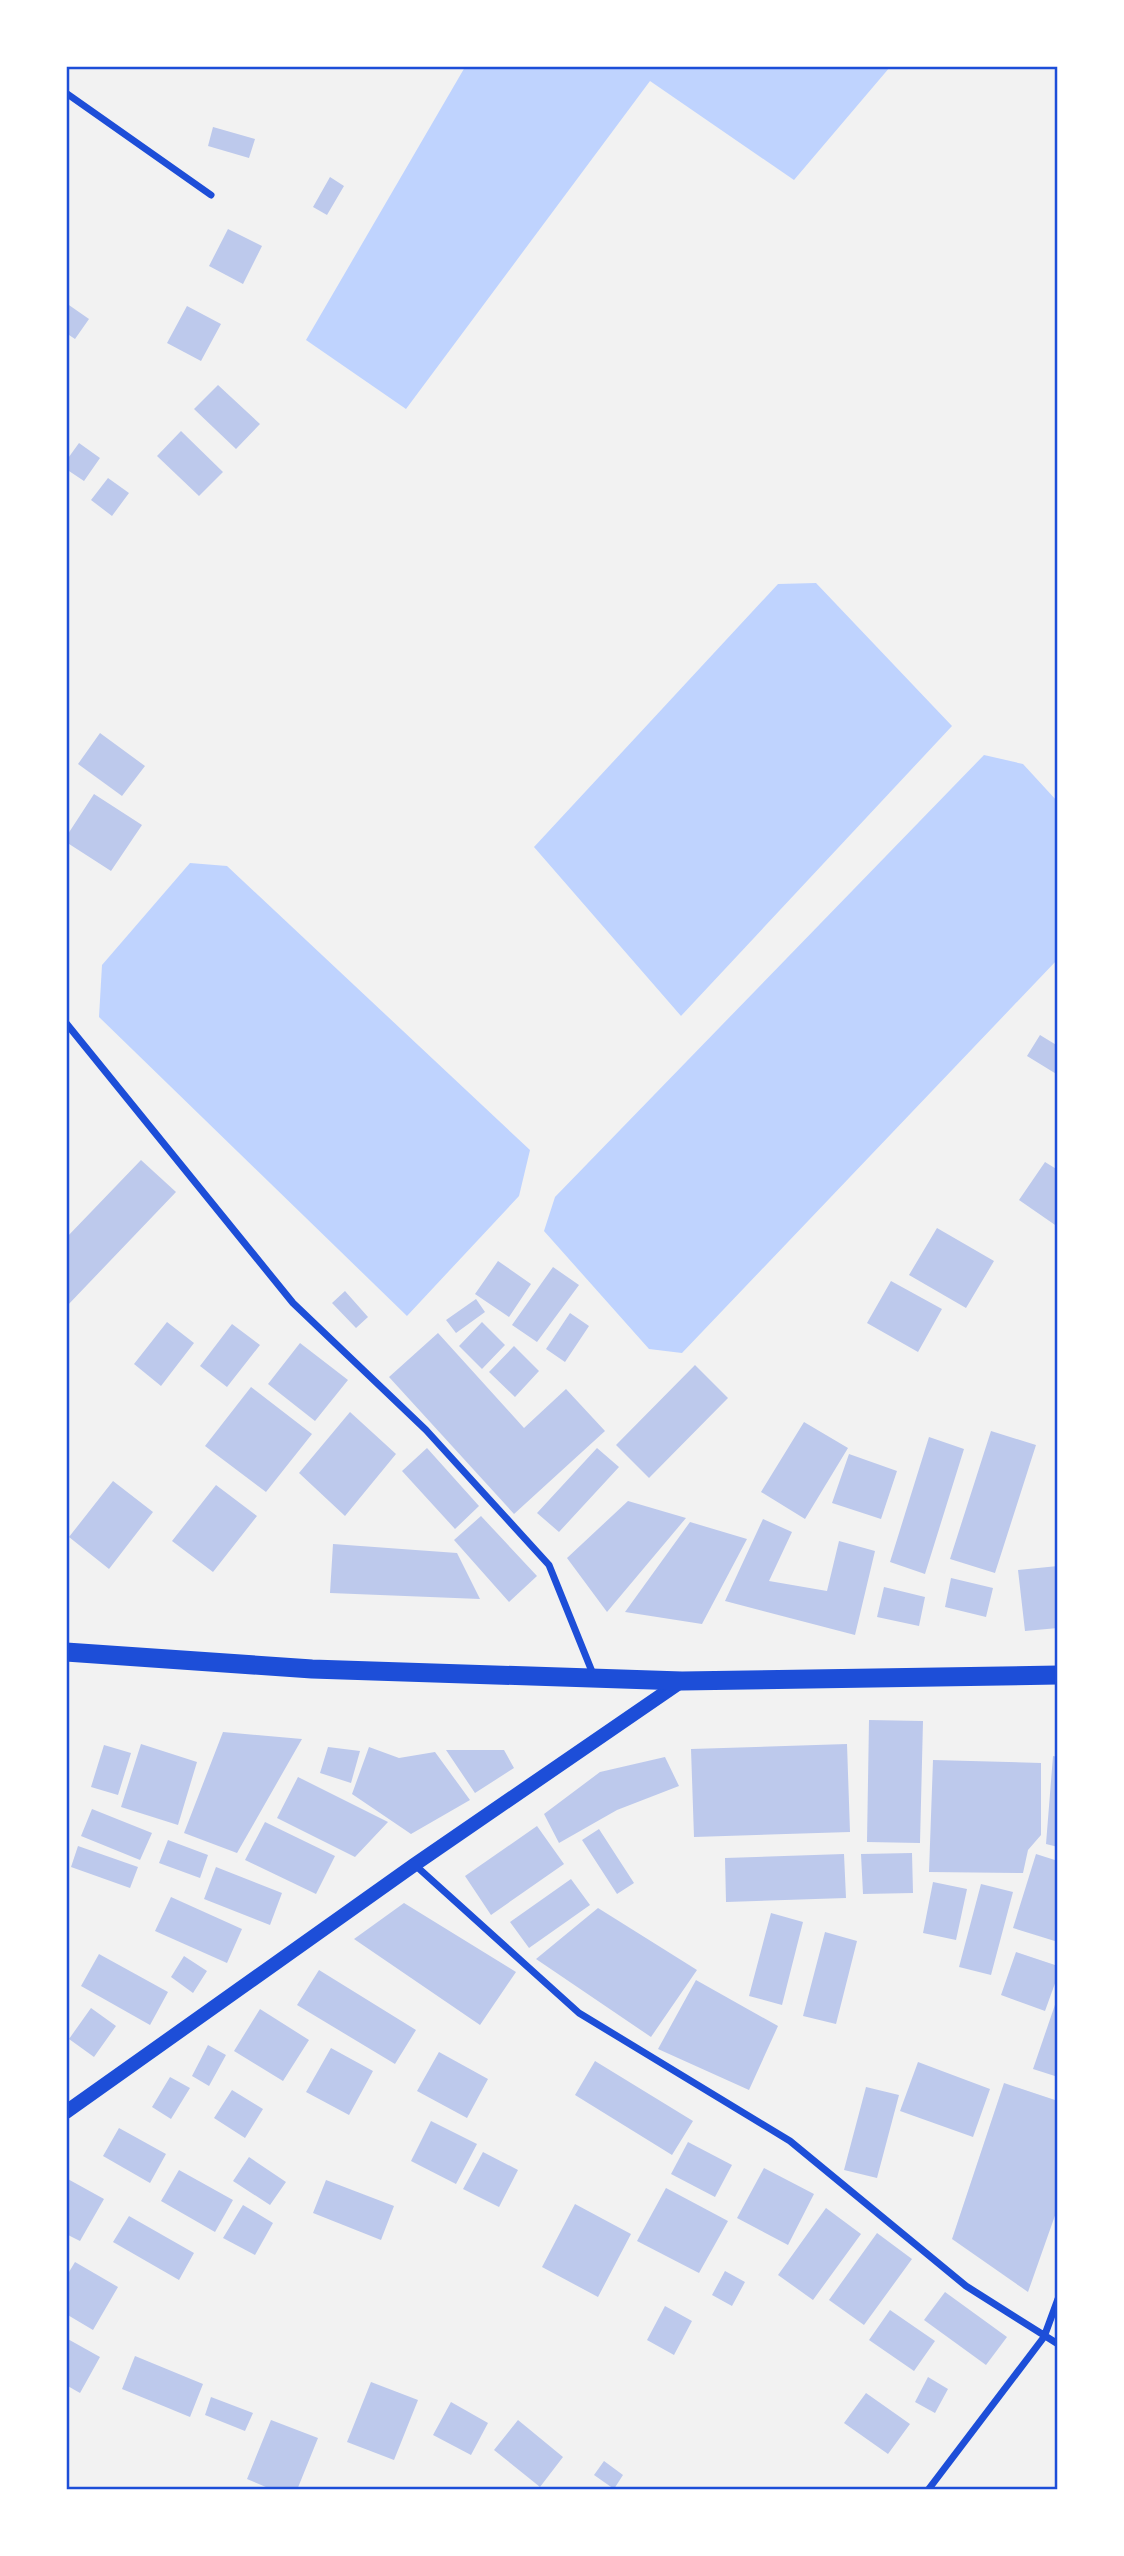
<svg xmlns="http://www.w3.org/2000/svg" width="1124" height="2556" font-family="'DejaVu Sans',sans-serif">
  <rect width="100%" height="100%" fill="#f2f2f2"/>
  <path fill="#bfd3fe" d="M465,67V66L890,67L794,180L650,81L406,409L306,340Z
    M816,583L952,726L681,1016L534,847L778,584Z
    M984,755L1023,764L1057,801V960L682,1353L649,1349L544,1231L555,1197Z
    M190,863L227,866L530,1150L519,1196L407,1316L99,1017L102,965Z"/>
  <path fill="#bdc9ec" d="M213,127L255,139L249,158L208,146Z
    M330,177L344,186L327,215L313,207Z
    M228,229L262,246L243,284L209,266Z
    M66,303L89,319L75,339L66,333Z
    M187,306L221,324L201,361L167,343Z
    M218,385L260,424L236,449L194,409Z
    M181,431L223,472L199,496L157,456Z
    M79,443L100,458L84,481L66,469V461Z
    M108,478L129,493L112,516L91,500Z
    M100,733L145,766L122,796L78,764Z
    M94,794L142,825L111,871L66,842V837Z
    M1040,1035L1058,1046V1075L1027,1056Z
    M141,1160L176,1192L66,1307V1238Z
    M1045,1162L1058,1170V1227L1019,1200Z
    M937,1228L994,1261L966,1308L909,1275Z
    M498,1261L531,1284L509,1317L475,1294Z
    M553,1267L579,1285L537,1342L512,1325Z
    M891,1281L942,1309L918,1352L867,1323Z
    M345,1291L368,1317L356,1328L332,1303Z
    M476,1299L485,1312L456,1333L446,1320Z
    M570,1313L589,1326L565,1362L546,1349Z
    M167,1322L194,1343L161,1386L134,1364Z
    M482,1322L505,1345L482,1369L459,1346Z
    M232,1324L260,1345L227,1387L200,1366Z
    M438,1333L524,1428L566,1389L605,1431L514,1514L389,1377Z
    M300,1343L348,1380L315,1421L268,1384Z
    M514,1346L539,1371L515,1397L489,1372Z
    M695,1365L728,1398L649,1478L616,1445Z
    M251,1387L312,1434L266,1492L205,1446Z
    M350,1412L396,1454L345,1516L299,1473Z
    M804,1422L848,1448L805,1519L761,1492Z
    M991,1431L1036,1445L995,1573L950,1559Z
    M929,1437L964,1449L925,1574L890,1562Z
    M427,1448L479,1506L455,1529L402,1471Z
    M597,1448L619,1467L559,1532L537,1513Z
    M849,1454L897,1471L881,1519L832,1503Z
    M113,1481L153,1512L109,1569L69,1537Z
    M216,1485L257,1516L213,1572L172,1541Z
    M628,1501L686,1518L607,1612L567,1558Z
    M481,1516L537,1576L509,1602L454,1540Z
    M763,1519L792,1532L769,1581L827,1591L839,1541L875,1551L855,1635L725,1601Z
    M690,1522L747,1539L702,1624L625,1612Z
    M333,1544L457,1553L480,1599L330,1593Z
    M1058,1566V1628L1025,1631L1018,1570Z
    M951,1578L993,1588L986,1617L945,1607Z
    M884,1587L925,1597L919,1626L877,1617Z
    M869,1720L923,1721L920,1843L867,1842Z
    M223,1732L302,1739L237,1853L184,1833Z
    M141,1744L197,1762L178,1825L121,1807Z
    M847,1744L850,1832L694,1837L691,1749Z
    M104,1745L131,1753L118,1795L91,1787Z
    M328,1747L360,1751L351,1783L320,1773Z
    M369,1747L399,1758L435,1752L470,1800L411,1834L352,1794Z
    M446,1750H504L514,1768L475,1793Z
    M1053,1756L1058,1757V1847L1046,1844Z
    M665,1757L679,1786L617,1810L559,1843L544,1814L600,1772Z
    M933,1760L1041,1763V1835L1028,1850L1023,1873L929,1872Z
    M298,1777L388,1822L355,1857L277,1818Z
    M92,1809L152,1833L140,1860L81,1836Z
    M265,1822L335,1856L316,1894L245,1860Z
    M537,1826L564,1864L491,1915L465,1876Z
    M599,1829L634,1883L617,1894L582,1840Z
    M168,1840L208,1855L200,1878L159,1863Z
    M78,1846L138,1867L130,1888L71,1867Z
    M912,1853L913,1893L863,1894L861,1854Z
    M844,1854L846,1898L726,1902L725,1858Z
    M1036,1854L1058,1861V1942L1013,1928Z
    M216,1867L282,1893L270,1925L204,1899Z
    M571,1879L590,1905L529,1948L510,1922Z
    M933,1882L967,1889L956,1940L923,1933Z
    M981,1884L1013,1892L991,1975L959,1967Z
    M171,1897L242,1929L227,1963L155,1931Z
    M404,1903L516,1972L480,2025L354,1939Z
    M598,1908L697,1970L651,2037L536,1959Z
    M771,1913L803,1922L782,2005L749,1996Z
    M825,1932L857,1941L836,2024L803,2016Z
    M1016,1952L1058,1966V1975L1045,2011L1001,1995Z
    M99,1954L168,1992L150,2025L81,1986Z
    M184,1956L207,1971L193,1993L171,1977Z
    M319,1970L416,2030L395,2064L297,2005Z
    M696,1980L778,2026L749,2090L658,2049Z
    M1058,1996V2077L1033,2069Z
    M91,2008L116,2026L94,2057L69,2039Z
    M260,2009L309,2040L283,2081L234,2051Z
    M208,2045L226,2055L209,2086L192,2076Z
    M331,2048L373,2071L349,2115L306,2092Z
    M439,2052L488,2079L467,2118L417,2091Z
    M595,2061L693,2121L672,2155L575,2095Z
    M918,2062L990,2089L973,2137L900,2111Z
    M170,2077L190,2088L171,2119L152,2107Z
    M1004,2083L1058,2101V2207L1028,2292L952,2239Z
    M866,2087L899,2095L877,2178L844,2170Z
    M232,2090L263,2109L245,2138L214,2118Z
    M431,2121L477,2144L456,2184L411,2161Z
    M119,2128L166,2154L150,2183L103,2156Z
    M688,2142L732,2165L715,2197L671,2174Z
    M483,2152L518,2170L499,2207L463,2189Z
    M249,2157L286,2182L270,2205L233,2181Z
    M764,2168L814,2194L788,2245L737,2218Z
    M179,2170L233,2200L215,2232L161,2201Z
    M66,2178L104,2199L80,2241L66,2234Z
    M326,2180L394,2206L381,2240L313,2213Z
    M666,2188L728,2221L699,2273L637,2241Z
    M575,2204L631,2234L598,2297L542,2267Z
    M243,2205L273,2223L255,2255L223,2238Z
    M826,2208L861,2234L813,2300L778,2275Z
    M129,2216L194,2253L179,2280L113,2242Z
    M877,2233L912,2259L864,2325L829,2300Z
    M75,2262L118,2287L93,2330L66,2314V2277Z
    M725,2271L745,2282L732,2306L712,2295Z
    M945,2292L1007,2337L986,2365L924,2320Z
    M665,2306L692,2321L674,2355L647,2340Z
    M890,2310L935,2341L914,2371L869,2340Z
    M66,2338L100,2357L80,2393L66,2385Z
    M135,2356L203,2384L190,2417L122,2389Z
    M928,2377L948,2389L935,2413L915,2402Z
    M371,2382L418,2400L394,2460L347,2442Z
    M866,2393L910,2424L888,2454L844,2423Z
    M211,2397L253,2413L245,2431L205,2415Z
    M451,2402L488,2423L471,2455L433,2435Z
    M271,2420L318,2438L297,2490H273L247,2479Z
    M518,2420L563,2457L540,2487L494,2450Z
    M604,2461L623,2475L614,2489L594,2475Z"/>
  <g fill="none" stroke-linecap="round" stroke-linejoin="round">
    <path stroke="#1d4ed8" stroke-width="7" d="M66,93L211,195
      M66,1023L293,1303L426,1430L549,1565L593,1674
      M415,1865L579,2013L790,2141L966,2286L1058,2344
      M928,2490L1044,2337L1058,2299"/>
    <path stroke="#1d4ed8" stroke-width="14" d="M66,2112L414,1865L682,1681"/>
    <path stroke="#1d4ed8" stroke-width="19" d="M66,1652L312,1669L682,1681L1058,1675"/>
  </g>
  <rect width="1124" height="2556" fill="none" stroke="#ffffff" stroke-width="136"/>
  <rect x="68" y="68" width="988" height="2420" fill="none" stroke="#1d4ed8" stroke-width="2.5"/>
</svg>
